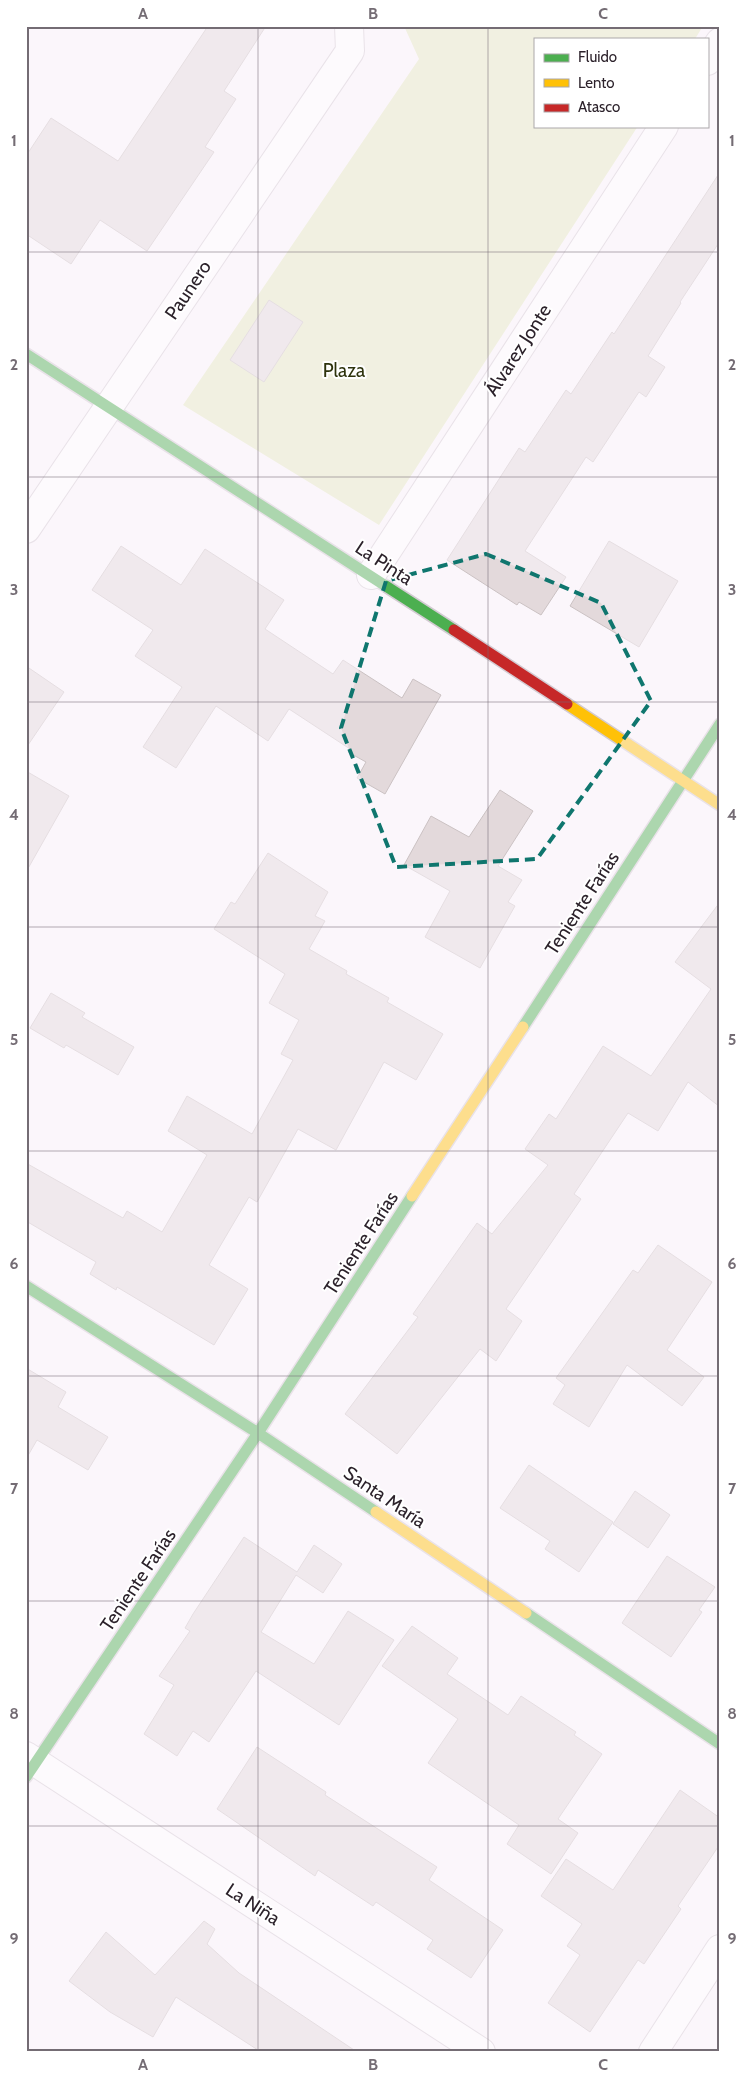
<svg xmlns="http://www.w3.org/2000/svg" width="746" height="2078" font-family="Cabin,sans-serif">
  <rect width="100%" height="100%" fill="#fbf6fb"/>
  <path fill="#e4e9c1" d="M404,26H703L695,39H535V126H638L379,525L183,405L419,59Z"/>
  <path fill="#e3d9db" stroke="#cbc2c3" d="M208,26H266L224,91L236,99L205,147L214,152L147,251L100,220L71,264L26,234V156L51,118L118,161Z
    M720,172V241L680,302L681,303L648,356L665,367L646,397L639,392L593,462L586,457L525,551L566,577L541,615L519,602L517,605L447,560L519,448L525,452L566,390L571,394L612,332L614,334Z
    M269,300L303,322L264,382L230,360Z
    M609,541L678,581L639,647L570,606Z
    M121,546L181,585L205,549L284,600L265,629L333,674L343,660L402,698L413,679L441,695L385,794L357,778L366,762L348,752L350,749L289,709L268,741L216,706L176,768L143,747L182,687L135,656L153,630L92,590Z
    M26,666L64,692L26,748Z
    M26,771L69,796L26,872Z
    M500,790L533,811L498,866L522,880L508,902L515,906L480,968L425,937L450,891L404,865L431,816L469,837Z
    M268,853L328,892L315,916L325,921L309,949L347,971L346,974L389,998L387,1002L443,1034L416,1080L384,1062L336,1150L298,1129L257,1202L249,1197L209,1265L248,1289L214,1345L117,1287L116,1290L90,1274L96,1262L26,1221V1163L123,1218L127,1211L162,1232L207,1155L168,1131L187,1096L252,1134L293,1060L281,1054L299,1020L269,1003L285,974L214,929L231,902L235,904Z
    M720,902V1107L688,1082L658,1131L628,1113L574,1194L581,1199L506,1309L522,1321L496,1361L480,1349L397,1454L345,1414L418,1317L413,1314L477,1223L492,1234L548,1165L525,1149L549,1114L556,1119L603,1046L651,1076L711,989L675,962Z
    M51,993L85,1013L82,1017L134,1047L118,1075L66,1045L64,1048L30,1028Z
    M658,1245L712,1282L667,1350L704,1377L682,1406L627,1365L589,1427L553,1404L565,1385L556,1378L633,1270L638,1273Z
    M26,1368L66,1392L58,1407L108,1437L88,1470L37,1440L26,1459Z
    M529,1465L613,1522L579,1572L545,1549L550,1541L500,1508Z
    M635,1491L670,1515L648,1548L613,1524Z
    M244,1537L297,1572L314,1545L342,1564L323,1593L296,1575L261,1632L314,1664L348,1611L394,1640L339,1725L256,1671L209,1742L193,1731L177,1756L144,1734L174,1685L159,1676L190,1631L185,1628L193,1614Z
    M667,1556L715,1587L699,1610L702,1612L671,1657L622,1623Z
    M412,1626L458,1658L447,1674L508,1715L521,1696L576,1732L574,1735L602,1754L558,1819L578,1833L551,1874L507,1844L519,1825L428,1763L458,1719L382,1666Z
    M257,1747L326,1792L325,1795L437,1867L429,1880L503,1930L471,1978L427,1949L433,1940L376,1902L373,1906L318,1870L315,1876L217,1809Z
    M680,1790L720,1818V1844L678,1906L681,1909L644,1964L638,1960L590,2032L548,2003L580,1955L567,1946L582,1924L541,1896L566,1859L613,1890Z
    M204,1921L215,1929L207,1944L239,1973L357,2052H261L176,1997L153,2037L110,2012L69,1981L106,1932L155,1975Z"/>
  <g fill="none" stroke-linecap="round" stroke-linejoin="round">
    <defs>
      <path id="street" d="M707,61L720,42
        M26,529L350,51L349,26
        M371,575L664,126
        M26,1756L481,2052
        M653,2052L720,1949"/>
      <path id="fast" d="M26,354L454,630
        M523,1027L720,724
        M26,1286L258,1433L376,1512
        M526,1613L720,1744
        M26,1777L258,1433L412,1196"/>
      <path id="slow" d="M567,704L720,805
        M412,1196L523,1027
        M376,1512L526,1613"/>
      <path id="jam" d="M454,630L567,704"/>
    </defs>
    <use href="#street" stroke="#d3cbd2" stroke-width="30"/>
    <use href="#fast" stroke="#d3cbd2" stroke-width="14"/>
    <use href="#slow" stroke="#d3cbd2" stroke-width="14"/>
    <use href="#jam" stroke="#d3cbd2" stroke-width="14"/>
    <use href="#street" stroke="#fefefe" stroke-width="28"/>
    <use href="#fast" stroke="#4caf50" stroke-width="11"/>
    <use href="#slow" stroke="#ffc107" stroke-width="11"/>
    <use href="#jam" stroke="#c62828" stroke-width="11"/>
  </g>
  <path d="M0 0H746V2078H0ZM486,554L601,603L651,701L537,859L396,867L341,728L386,581Z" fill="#fbf6fb" fill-opacity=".55" fill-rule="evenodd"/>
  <path fill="none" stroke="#0f766e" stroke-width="4" stroke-dasharray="10 6" stroke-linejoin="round" d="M486,554L601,603L651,701L537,859L396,867L341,728L386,581Z"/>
  <path fill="none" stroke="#746c74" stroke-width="1" stroke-opacity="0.55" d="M258,26V2052M488,26V2052M26,252H720M26,477H720M26,702H720M26,927H720M26,1151H720M26,1376H720M26,1601H720M26,1826H720"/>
  <g text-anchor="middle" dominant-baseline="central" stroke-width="4" stroke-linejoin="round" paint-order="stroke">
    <g font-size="19" fill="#2c222b" stroke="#fff">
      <text transform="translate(188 290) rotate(-56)">Paunero</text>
      <text transform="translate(518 350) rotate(-57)">Álvarez Jonte</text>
      <text transform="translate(384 563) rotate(33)">La Pinta</text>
      <text transform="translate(582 903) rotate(-57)">Teniente Farías</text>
      <text transform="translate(361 1243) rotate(-57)">Teniente Farías</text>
      <text transform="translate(385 1497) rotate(34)">Santa María</text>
      <text transform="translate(138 1580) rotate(-56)">Teniente Farías</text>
      <text transform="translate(253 1904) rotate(33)">La Niña</text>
    </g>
    <g font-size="19" fill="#2e330d" stroke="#fff">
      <text x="344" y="370">Plaza</text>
    </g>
  </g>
  <rect width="746" height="2078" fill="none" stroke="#ffffff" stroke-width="55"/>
  <rect x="534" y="38" width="175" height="90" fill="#ffffff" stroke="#aba7aa"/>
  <rect x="544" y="54" width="25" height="8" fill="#4caf50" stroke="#aba7aa"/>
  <text x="578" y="62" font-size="15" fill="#2c222b">Fluido</text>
  <rect x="544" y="79" width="25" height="8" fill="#ffc107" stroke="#aba7aa"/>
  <text x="578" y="88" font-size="15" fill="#2c222b">Lento</text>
  <rect x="544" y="104" width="25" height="8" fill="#c62828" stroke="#aba7aa"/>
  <text x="578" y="112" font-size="15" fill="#2c222b">Atasco</text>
  <rect x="28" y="28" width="690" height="2022" fill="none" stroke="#746c74" stroke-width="2"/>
  <g font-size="16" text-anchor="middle" font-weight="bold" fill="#746c74">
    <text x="143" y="19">A</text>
    <text x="373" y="19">B</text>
    <text x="603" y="19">C</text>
    <text x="14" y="146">1</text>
    <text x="732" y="146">1</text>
    <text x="14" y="370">2</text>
    <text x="732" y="370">2</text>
    <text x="14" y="595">3</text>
    <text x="732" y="595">3</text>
    <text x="14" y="820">4</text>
    <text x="732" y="820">4</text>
    <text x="14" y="1045">5</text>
    <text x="732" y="1045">5</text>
    <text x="14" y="1269">6</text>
    <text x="732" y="1269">6</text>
    <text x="14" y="1494">7</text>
    <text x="732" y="1494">7</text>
    <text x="14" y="1719">8</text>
    <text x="732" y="1719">8</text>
    <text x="14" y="1944">9</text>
    <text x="732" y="1944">9</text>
    <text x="143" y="2070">A</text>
    <text x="373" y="2070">B</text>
    <text x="603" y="2070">C</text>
  </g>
</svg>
